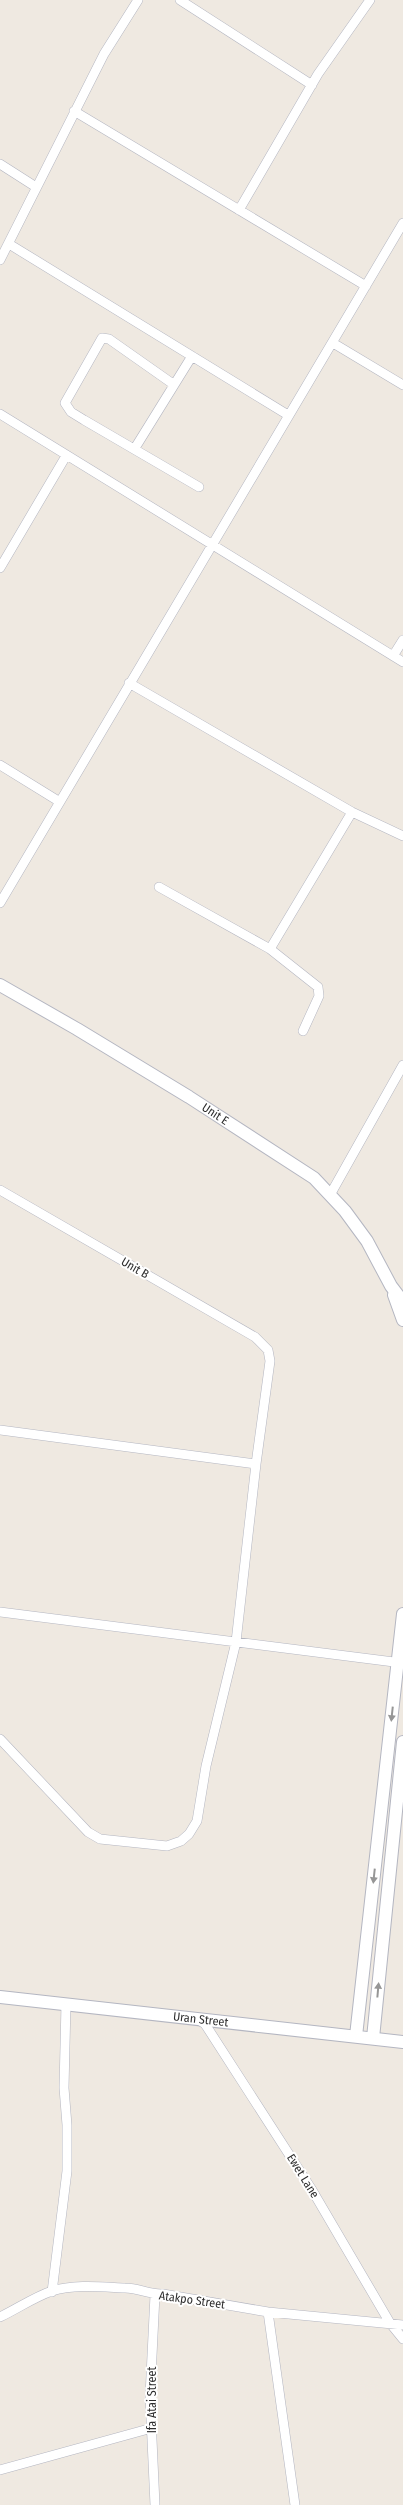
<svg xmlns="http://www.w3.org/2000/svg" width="403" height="2505" font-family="'Fira Sans Condensed',sans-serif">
  <rect width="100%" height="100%" fill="#efe9e1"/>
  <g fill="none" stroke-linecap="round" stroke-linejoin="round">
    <defs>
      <path id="street" d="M180,0L312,85
        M74,111L366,286
        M0,164L36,187
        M239,210L318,74L370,0
        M9,244L288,415
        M0,260L104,54L138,0
        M333,343L403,385
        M173,384L109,339L102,338L65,403L71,412L84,420L199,487
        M0,414L403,662
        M135,448L192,356
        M0,568L66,456
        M393,656L403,640
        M129,683L352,812L403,836
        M0,765L60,802
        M159,887L270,949L318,987L319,996L303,1031
        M0,903L403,223
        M270,949L352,812
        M0,1190L255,1337L268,1350L270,1361L256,1464L236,1642L206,1766L197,1821L189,1834L181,1841L167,1846L100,1839L88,1832L0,1739
        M330,1195L403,1065
        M0,1430L256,1464
        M0,1612L402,1663
        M199,2020L205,2024L312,2190L390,2323L403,2339
        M52,2292L67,2171V2125L64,2088L66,2004
        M155,2295L150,2396L155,2505
        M268,2312L295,2505
        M0,2317C17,2309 34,2297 52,2291C75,2284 102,2287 125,2288C139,2288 150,2295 163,2294L268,2312L403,2325
        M0,2470L152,2428"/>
      <g id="secondary">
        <path id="s1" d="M0,985L77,1029L189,1097L314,1178L345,1211L367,1241L391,1286L403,1302"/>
        <path d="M394,1295L403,1320"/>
        <path id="s2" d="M0,1997L403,2042"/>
        <path d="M356,2036L403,1614"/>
        <path d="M373,2038L403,1742"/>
      </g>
    </defs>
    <use href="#street" stroke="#b4b6c1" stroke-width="10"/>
    <use href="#secondary" stroke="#b4b6c1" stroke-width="14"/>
    <use href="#street" stroke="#fff" stroke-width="9"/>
    <use href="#secondary" stroke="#fff" stroke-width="12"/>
  </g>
  <defs><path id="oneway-solid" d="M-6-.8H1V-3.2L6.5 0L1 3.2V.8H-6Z" transform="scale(1.25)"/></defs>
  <g fill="#969696">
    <use href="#oneway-solid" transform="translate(392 1714) rotate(96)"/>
    <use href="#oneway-solid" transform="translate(374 1876) rotate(96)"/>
    <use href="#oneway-solid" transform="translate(378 1990) rotate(-85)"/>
  </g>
  <g text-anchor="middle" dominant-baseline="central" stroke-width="4" stroke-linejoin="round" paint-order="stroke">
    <g font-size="12" fill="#2e2e2e" stroke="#fff">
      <text stroke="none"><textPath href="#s1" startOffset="251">Unit E</textPath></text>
      <text transform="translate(135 1268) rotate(30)">Unit B</text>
      <text stroke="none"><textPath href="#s2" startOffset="202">Uran Street</textPath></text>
      <text transform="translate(303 2176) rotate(58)">Ewet Lane</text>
      <text transform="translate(192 2300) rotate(8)">Atakpo Street</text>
      <text transform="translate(152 2400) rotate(-90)">Ifa Atai Street</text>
    </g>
  </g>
</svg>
